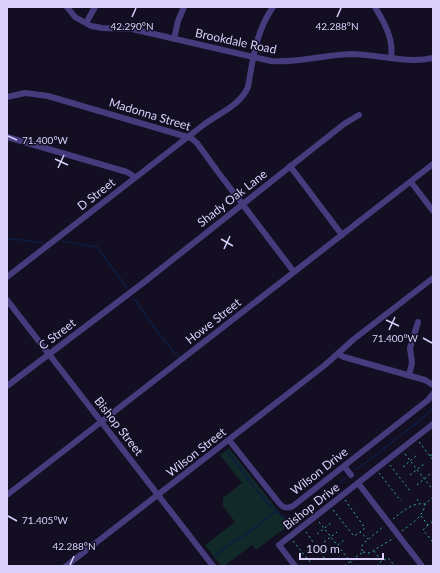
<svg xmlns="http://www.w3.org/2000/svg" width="440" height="573" font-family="Lato,sans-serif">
  <rect width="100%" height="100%" fill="#130e21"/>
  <path fill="#12292a" d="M229,448L289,525L256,550L252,545L224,566H221L205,545L235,522L223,506V498L242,483L220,455Z"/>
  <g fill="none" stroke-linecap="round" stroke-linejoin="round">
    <path stroke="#0e1d40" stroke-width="1.5" d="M7,239C18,238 31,242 43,243
      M62,241C74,242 85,246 97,247L127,288
      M133,297L156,330L180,359
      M227,452C243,470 268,511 288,519C299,519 338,486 346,477
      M355,470C372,460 386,446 402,434C413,426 424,419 433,408
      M216,556C226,545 230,544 242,537C254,529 264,520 275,512"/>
    <path stroke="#35aaac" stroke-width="1" stroke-dasharray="2 3" stroke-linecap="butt" d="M419,442L433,460
      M405,454L433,490
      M430,456L433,454
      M390,465L411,492
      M403,467L417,455
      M379,473L401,501
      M410,475L424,464
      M417,485L430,474
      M417,499L419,502
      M345,500L365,528L360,532
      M333,510L354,536L360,532L368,539
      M421,516L428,525L433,521
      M393,519C402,512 412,502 425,504
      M319,522L354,566
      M428,525L423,530L433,542
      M402,531C411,524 424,516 425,504L433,497
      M306,532L325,559
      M317,534L331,523
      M293,541L311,563
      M324,542L337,532
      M330,551L344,540
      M374,551L382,561L388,558L395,566
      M363,552L369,553L394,538
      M344,566L363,552L361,548L363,544L384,526
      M378,566L377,565L382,561"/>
    <path stroke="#443c7d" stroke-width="6" d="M67,7L75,17L91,26L102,28L132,29L271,61C297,63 323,55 350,54C378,54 406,64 433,58
      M375,7C384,22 394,39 391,58
      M86,23L95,7
      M174,39L178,21L184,7
      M7,97L25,93L48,96L191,138L197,143L218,172L294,272
      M7,137L127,172L135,177
      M290,166L342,235
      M411,182L433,211
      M7,277C72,227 137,177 202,126C217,114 240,106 248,87C253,59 256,31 273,7
      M7,300L213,566
      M338,354L344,357L425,380L433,385
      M409,375L412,363L410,348L418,322
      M7,386L143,283L344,124L359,115
      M229,440L279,503C283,508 287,509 293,506L428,400L433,394
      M344,466L351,475
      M358,483L422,566
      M7,495L433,164
      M66,566L325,365L354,339L433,278
      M295,566L279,545L433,424"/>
  </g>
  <path fill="none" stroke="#d9d1fc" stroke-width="1.5" d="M132,17L136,8M337,17L341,8M8,136L17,140M55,159L68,165M58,168L64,155M221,239L233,246M224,249L230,236M386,320L399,326M389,330L395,317M423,338L432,343M8,516L17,521M70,565L74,556"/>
  <g text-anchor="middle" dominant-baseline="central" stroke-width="3" stroke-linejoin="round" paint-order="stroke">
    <g font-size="12" fill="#d9d1fc" stroke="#130e21">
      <text transform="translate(236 41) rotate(12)">Brookdale Road</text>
      <text transform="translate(150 114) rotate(17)">Madonna Street</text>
      <text transform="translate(96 194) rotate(-38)">D Street</text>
      <text transform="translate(232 198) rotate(-38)">Shady Oak Lane</text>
      <text transform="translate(213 321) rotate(-38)">Howe Street</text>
      <text transform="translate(57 334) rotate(-37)">C Street</text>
      <text transform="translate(119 426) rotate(52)">Bishop Street</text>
      <text transform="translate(196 452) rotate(-38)">Wilson Street</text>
      <text transform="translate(319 471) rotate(-38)">Wilson Drive</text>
      <text transform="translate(311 506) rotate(-38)">Bishop Drive</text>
    </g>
  </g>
  <g font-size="10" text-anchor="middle" fill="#d9d1fc" stroke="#130e21" stroke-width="3" stroke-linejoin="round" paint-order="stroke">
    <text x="132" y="30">42.290°N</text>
    <text x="337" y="30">42.288°N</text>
    <text x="45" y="144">71.400°W</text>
    <text x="395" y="342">71.400°W</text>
    <text x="45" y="524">71.405°W</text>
    <text x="74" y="550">42.288°N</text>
  </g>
  <rect width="440" height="573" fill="none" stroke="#d9d1fc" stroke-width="16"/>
  <path d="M300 553v6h83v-6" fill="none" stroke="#d9d1fc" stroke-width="2"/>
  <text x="306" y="553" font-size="12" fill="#d9d1fc" stroke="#130e21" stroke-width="3" paint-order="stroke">100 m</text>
</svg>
